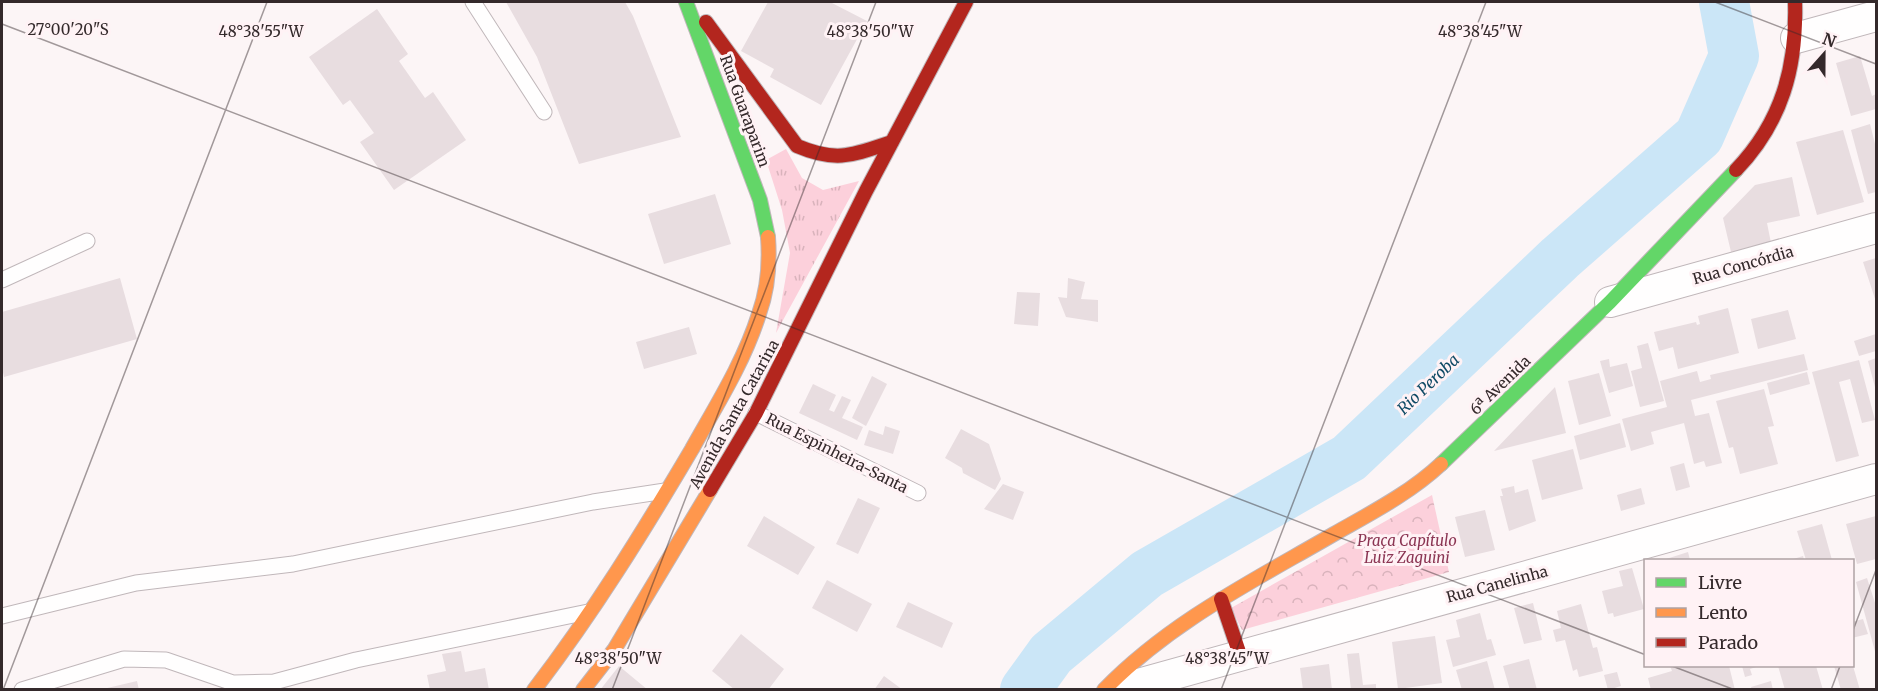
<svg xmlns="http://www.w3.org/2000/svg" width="1878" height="691" font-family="Merriweather,serif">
  <defs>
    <pattern id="grass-tufts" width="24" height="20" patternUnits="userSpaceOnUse" patternTransform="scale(1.5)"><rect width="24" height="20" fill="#fcd0db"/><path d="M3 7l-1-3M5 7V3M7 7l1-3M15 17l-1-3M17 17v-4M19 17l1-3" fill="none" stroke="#d9b3bc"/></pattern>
    <pattern id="park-crowns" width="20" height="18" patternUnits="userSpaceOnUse" patternTransform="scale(1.5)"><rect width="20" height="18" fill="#fcd0db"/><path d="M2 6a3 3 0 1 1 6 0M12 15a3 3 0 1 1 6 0" fill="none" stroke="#d9b3bc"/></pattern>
  </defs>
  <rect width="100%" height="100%" fill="#fcf5f6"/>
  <path fill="url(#grass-tufts)" d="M786,149L802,178L823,190L859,181L776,333L790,253L782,210L766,160Z"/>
  <path fill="url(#park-crowns)" d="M1432,495L1449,572L1242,630L1231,608Z"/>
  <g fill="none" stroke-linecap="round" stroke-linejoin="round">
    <path stroke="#cbe6f7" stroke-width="50" d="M1025,690L1051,654L1147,574L1349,458L1560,258L1699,136L1734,56L1724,2"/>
  </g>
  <path fill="#e8dde0" d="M506,2H625L633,16L681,137L579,164L537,57Z
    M768,2H830L867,21L821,105L770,77L774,69L741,51Z
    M377,9L408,54L399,61L425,98L433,92L466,140L394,190L360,142L374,133L350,100L343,105L309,57Z
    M1860,56L1872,96L1876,94V109L1851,116L1836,63Z
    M1870,124L1876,148V192L1868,194L1851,130Z
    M1843,130L1864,202L1817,215L1796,142Z
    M1792,177L1800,216L1767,223L1771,243L1731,252L1723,218L1755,185Z
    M715,194L731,244L664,264L648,214Z
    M1876,258V302L1863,262Z
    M120,278L137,339L4,377L2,368V312Z
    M1068,278L1085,282L1081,299L1098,300V322L1066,317L1058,297L1067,298Z
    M1017,292L1040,293L1038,326L1014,324Z
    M1728,308L1739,353L1678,369L1673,347L1659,351L1654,332L1696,322L1697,325L1700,324L1698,316Z
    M1788,310L1796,339L1758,349L1751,319Z
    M689,327L697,354L644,369L636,342Z
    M1876,334V351L1859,356L1854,341Z
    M1648,343L1664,401L1640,407L1631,371L1642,368L1637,346Z
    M1804,354L1808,370L1691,400L1695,416L1709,413L1722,463L1706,467L1704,461L1694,464L1684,423L1651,432L1654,444L1631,451L1622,419L1667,407L1660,381L1697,371L1700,382L1711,379L1710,375Z
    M1876,358V391L1868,361Z
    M1609,359L1610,367L1627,363L1633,386L1609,393L1600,361Z
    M1859,360L1875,420L1862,423L1850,379L1839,382L1859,456L1836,462L1812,372Z
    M1807,372L1810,384L1770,395L1767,383Z
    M1599,373L1611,416L1579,425L1568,381Z
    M872,376L887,384L866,426L852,418Z
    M813,384L836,395L829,410L834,412L842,396L851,400L842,418L863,427L857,440L799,413Z
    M1555,387L1566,433L1494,451Z
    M1764,389L1774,426L1768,427L1778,464L1740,474L1733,447L1729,448L1716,401Z
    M1620,423L1626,447L1580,460L1574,436Z
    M885,426L900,431L893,454L864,445L869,430L883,435Z
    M961,429L989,444L1001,479L995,490L963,473L962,468L945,458Z
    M1573,449L1583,489L1542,500L1532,460Z
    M1684,463L1690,487L1676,491L1670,467Z
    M1003,484L1024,492L1013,520L984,509Z
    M1514,486L1515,493L1528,489L1536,521L1509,531L1500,496H1503L1501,489Z
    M1641,488L1645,504L1621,511L1617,495Z
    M858,498L880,508L858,554L836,544Z
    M1485,510L1495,550L1465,557L1455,517Z
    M764,516L815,547L798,575L747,546Z
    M1876,516V559L1857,564L1846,524Z
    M1822,524L1832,560H1806L1797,531Z
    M1688,552L1690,560H1663Z
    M1803,556L1804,560H1790Z
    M1632,568L1644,609L1614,617L1613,613L1608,614L1602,591L1623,586L1619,571Z
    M1867,578L1876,606V655L1856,582Z
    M827,580L872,604L857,632L812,608Z
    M908,602L953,623L942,648L896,627Z
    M1533,603L1542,640L1524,644L1514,608Z
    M1581,604L1593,648L1597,647L1603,671L1579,677L1577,669L1573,671L1565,640L1556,642L1553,630L1561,628L1557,611Z
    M1480,613L1487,640L1491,639L1496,655L1453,667L1446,640L1460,637L1456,620Z
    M1863,619L1868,634L1852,638V622Z
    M741,634L784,669L768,690H735L712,671Z
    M1435,636L1442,683L1398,689L1392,642Z
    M461,651L465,672L485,668L489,690H430L427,675L446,671L442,654Z
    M1359,653L1363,685L1376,684V690H1351L1347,654Z
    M1529,659L1537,690H1510L1503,666Z
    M1487,661L1495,690H1462L1456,670Z
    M1329,664L1332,690H1303L1300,668Z
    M619,666L648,690H600Z
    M1670,666H1729L1735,690H1651L1648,678L1672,671Z
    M1742,666H1759L1750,669L1752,675L1745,677Z
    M1778,666H1816L1823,690H1785Z
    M1834,666H1853L1860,690H1841Z
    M1617,672L1621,686L1608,690L1604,675Z
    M884,676L903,690H874Z
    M137,681L139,690H103V689Z
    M1771,681L1773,690H1752L1751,687Z"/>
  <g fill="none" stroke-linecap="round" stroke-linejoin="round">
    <defs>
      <path id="lane" d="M473,2L544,112
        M2,280L87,241
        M756,413L918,493
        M2,616L136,583L293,564L593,502L665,491
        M22,690L124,659L166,660L233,683L274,682L356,660L588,612"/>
      <path id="street" d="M1796,38L1876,16
        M1610,302L1876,228
        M1117,690L1876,479"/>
      <path id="fast" d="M686,2L760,200L768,237
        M1441,464L1610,302L1736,170"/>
      <path id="slow" d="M534,690C593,613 643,532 692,449C716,406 744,362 759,314C768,289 770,264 768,237
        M583,690L614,650L710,490
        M1104,690C1170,622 1253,581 1334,534C1371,513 1410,493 1441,464"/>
      <path id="jam" d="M706,22L797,146C837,163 853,155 892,142
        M1736,170C1782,122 1797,67 1795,2
        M710,490L756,413L866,191L966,2
        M1221,599L1240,655"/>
    </defs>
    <use href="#lane" stroke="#c0b7ba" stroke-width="17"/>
    <use href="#street" stroke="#c0b7ba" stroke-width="32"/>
    <use href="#fast" stroke="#c0b7ba" stroke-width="16"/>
    <use href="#slow" stroke="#c0b7ba" stroke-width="16"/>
    <use href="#jam" stroke="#c0b7ba" stroke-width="16"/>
    <use href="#lane" stroke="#fffefe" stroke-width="15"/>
    <use href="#street" stroke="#fffefe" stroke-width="30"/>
    <use href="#fast" stroke="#63d668" stroke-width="14"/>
    <use href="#slow" stroke="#ff974d" stroke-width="14"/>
    <use href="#jam" stroke="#b3261e" stroke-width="14"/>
  </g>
  <path fill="none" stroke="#34292b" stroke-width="1.5" stroke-opacity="0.45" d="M1715,2L1876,64M2,24L1646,655M1852,633L1876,570M1672,666L1735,690M3,690L267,2M612,690L876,2M1221,690L1486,2M1831,690L1840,666"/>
  <g text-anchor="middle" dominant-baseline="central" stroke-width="6" stroke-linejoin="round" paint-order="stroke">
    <g font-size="15" fill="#34292b" stroke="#fff2f5">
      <text transform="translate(745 111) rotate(70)">Rua Guaraparim</text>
      <text transform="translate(1743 265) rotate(-16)">Rua Concórdia</text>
      <text transform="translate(1500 385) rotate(-44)">6ª Avenida</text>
      <text transform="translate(734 414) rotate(-61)">Avenida Santa Catarina</text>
      <text transform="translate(837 453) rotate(27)">Rua Espinheira-Santa</text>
      <text transform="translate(1497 584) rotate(-15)">Rua Canelinha</text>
    </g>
    <g font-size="15" font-style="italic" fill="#8b3553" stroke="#fff2f5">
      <text x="1407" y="540">Praça Capítulo<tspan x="1407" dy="17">Luiz Zaguini</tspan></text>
    </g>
    <g font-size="16" font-style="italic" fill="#114b66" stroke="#fff2f5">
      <text transform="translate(1428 384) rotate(-44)">Rio Peroba</text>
    </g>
  </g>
  <g font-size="15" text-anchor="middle" fill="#34292b" stroke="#fff2f5" stroke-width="6" stroke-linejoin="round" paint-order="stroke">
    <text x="68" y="35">27°00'20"S</text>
    <text x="261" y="37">48°38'55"W</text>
    <text x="870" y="37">48°38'50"W</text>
    <text x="1480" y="37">48°38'45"W</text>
    <text x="618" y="664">48°38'50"W</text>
    <text x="1227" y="664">48°38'45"W</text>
  </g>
  <rect width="1878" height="691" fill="none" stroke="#34292b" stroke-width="6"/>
  <rect x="1644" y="559" width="210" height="108" fill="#fff2f5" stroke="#aea2a4" stroke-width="1.5"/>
  <rect x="1656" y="578" width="30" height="9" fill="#63d668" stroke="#aea2a4" stroke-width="1.5"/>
  <text x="1698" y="589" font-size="18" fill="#34292b">Livre</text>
  <rect x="1656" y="608" width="30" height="9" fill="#ff974d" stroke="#aea2a4" stroke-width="1.5"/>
  <text x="1698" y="619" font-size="18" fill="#34292b">Lento</text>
  <rect x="1656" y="638" width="30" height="9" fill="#b3261e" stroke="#aea2a4" stroke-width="1.5"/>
  <text x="1698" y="649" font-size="18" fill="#34292b">Parado</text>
  <g transform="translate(1824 54) rotate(21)" stroke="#fff2f5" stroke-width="4.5" paint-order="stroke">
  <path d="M0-4.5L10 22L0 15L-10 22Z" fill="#34292b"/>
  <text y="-9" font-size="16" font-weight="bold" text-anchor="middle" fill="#34292b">N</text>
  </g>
</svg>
